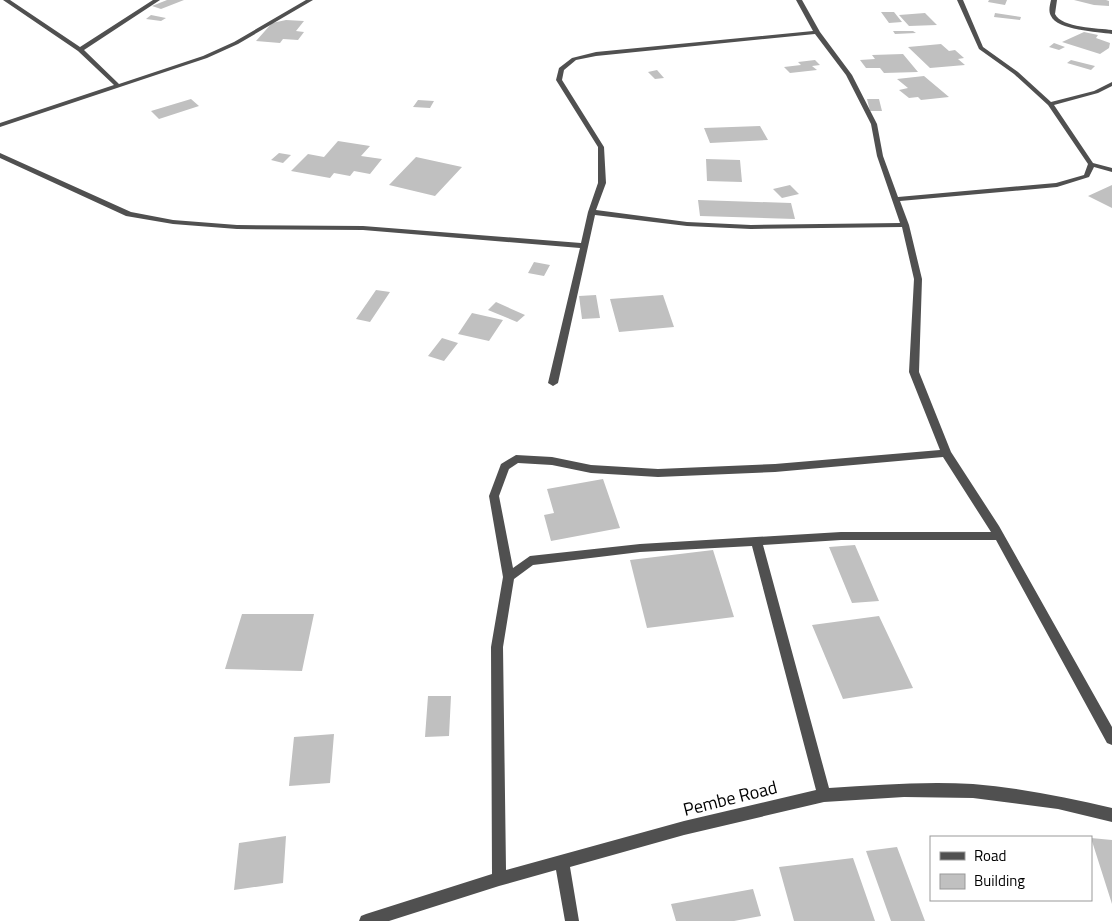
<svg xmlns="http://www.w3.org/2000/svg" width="1112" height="921" font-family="'Titillium Web',sans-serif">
  <rect width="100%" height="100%" fill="#fff"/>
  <path fill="#c0c0c0" d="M167,0H184L161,9L152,6Z
    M989,0H1007L1005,5L988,2Z
    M1074,0H1106L1109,1V6L1094,5Z
    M881,12H894L902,22L889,23Z
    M925,13L937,25L909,26L899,15Z
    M995,13L1021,17L1020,20L994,17Z
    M151,15L166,18L161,21L146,19Z
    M286,20L304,21L296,31L304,32L298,40L283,39L280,43L256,41L272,23Z
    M893,31H913L916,33L895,34Z
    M1084,32L1098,35L1096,38L1110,43L1109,48L1100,54L1062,42Z
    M1054,43L1065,47L1059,50L1049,47Z
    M941,44L949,51L955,50L964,58L958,59L965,65L930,68L908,47Z
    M903,54L918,72L884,73L880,68H866L860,60L875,59L872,55Z
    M815,60L820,65L812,66L817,70L790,73L784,67L801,65L798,62Z
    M1071,60L1095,66L1091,70L1067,63Z
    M657,70L664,78L655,79L648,72Z
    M924,76L949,97L921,100L918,97L909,98L899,90L908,88L897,79Z
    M191,99L199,106L159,119L151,111Z
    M867,99H879L882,111H870Z
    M418,100L434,101L430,108L413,107Z
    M760,126L768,140L710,143L704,128Z
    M338,141L370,146L361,156L382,159L370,174L354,171L350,176L334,173L330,178L291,171L308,154L324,157Z
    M279,153L291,155L283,163L271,160Z
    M416,157L462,167L435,196L389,185Z
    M706,159L740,160L742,182L707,181Z
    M790,185L799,194L782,198L773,189Z
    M1112,185V208L1088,196Z
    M698,200L791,203L795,219L700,216Z
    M534,262L550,265L544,276L528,273Z
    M376,290L390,292L370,322L356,319Z
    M596,295L600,318L582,319L579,296Z
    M663,295L674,327L619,332L610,299Z
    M496,302L525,315L517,322L488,310Z
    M472,313L503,320L489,341L458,334Z
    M442,338L458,343L444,361L428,356Z
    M603,479L620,528L551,541L544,515L554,513L547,489Z
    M855,545L879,601L852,603L829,547Z
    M713,550L734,617L647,628L630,560Z
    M242,614H314L302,671L225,669Z
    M879,616L913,688L843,699L812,625Z
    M428,696H451L449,736L425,737Z
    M334,734L330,783L289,786L294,737Z
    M286,836L283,883L234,890L239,843Z
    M1091,838L1112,840V904Z
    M897,847L925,921H891L866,851Z
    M853,858L875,921H794L779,867Z
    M753,889L761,916L734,921H676L671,904Z"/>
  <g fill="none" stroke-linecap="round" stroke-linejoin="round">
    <path fill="#505050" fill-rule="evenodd" d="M3,0H10L80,47L153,0H160L84,50L119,84L203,56L234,42L306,0H313L238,44L207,58L0,127V123L114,85L78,51Z
      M796,0H802L820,32L852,75L877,124L883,156L898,197L1056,183L1084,175L1088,164L1048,105L1014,74L979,49L957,0H963L983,47L1018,72L1051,102L1094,91L1112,82V86L1098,93L1054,105L1093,163L1112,168V172L1094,167L1089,177L1057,187L900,201L909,225L922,279L919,372L951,452L999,526L1112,727V745L1107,743L996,540H841L763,545L829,788C877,785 925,781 973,784C1020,788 1066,797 1112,808V822L1058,809L973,798L904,797L824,802L684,835L570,867L579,921H565L556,870L499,886L389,921H359L361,916L366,914L492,874L491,647L503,577L489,496L501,464L516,455L552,457L591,465L658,469L775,464L940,450L909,372L914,279L902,227L751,229L687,226L595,215L558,383L553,386L548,383L580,248L363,230L237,229L173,224L126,216L0,158V153L131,212L173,220L237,225L363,226L581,243L588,212L598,183V147L556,80L559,68L572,58L596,52L813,31ZM815,34L846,75L871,124L877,156L900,223L751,225L687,222L596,210L606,183L604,147L562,80L564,70L576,60L596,56ZM943,457L991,532H841L640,544L530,556L513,568L499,496L509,469L518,463L552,465L591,473L658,477L775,472ZM752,546L816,790L684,821L506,870L503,647L514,579L533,565L640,552Z
      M1051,0H1057L1055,14C1062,28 1098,28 1112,30V34C1098,32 1057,30 1051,16C1048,11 1050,5 1051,0Z"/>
  </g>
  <g text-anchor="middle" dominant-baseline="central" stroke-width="4" stroke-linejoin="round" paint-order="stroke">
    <g font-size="18" fill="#000" stroke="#fff">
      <text transform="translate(730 798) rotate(-14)">Pembe Road</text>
    </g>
  </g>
  <rect x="930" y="836" width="162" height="65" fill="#ffffff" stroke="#999999"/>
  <rect x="940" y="852" width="25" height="8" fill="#505050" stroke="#999999"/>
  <text x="974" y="861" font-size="15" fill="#000000">Road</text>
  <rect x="940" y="874" width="25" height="15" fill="#c0c0c0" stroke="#999999"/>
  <text x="974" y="886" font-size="15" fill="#000000">Building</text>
</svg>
